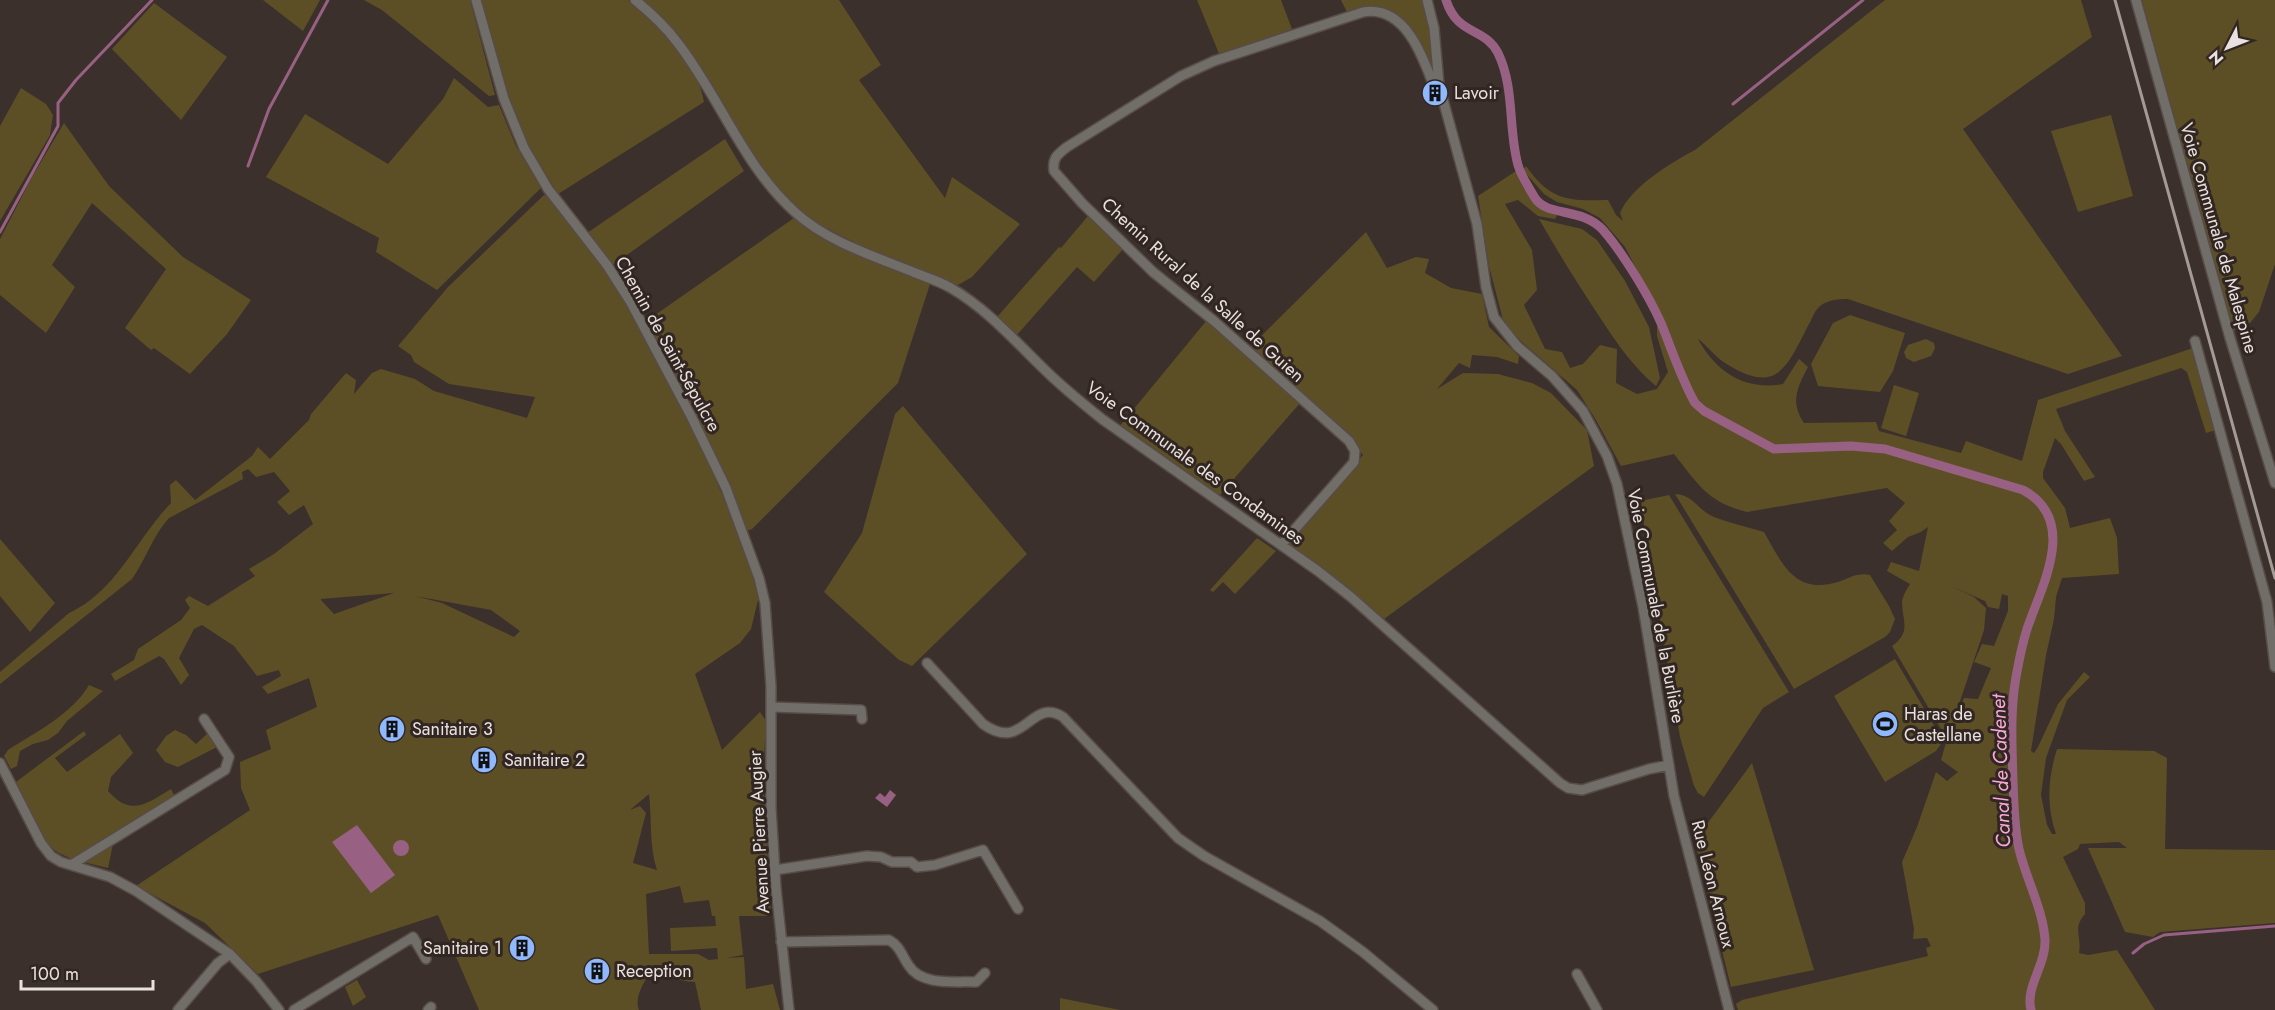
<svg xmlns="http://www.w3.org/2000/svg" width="2275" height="1010" font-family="Jost,sans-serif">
  <rect width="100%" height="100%" fill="#3b302c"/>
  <path fill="#5c4f26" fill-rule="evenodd" d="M263,0H320L303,31Z
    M364,0H470L495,95L489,96L382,10Z
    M481,0H628C659,26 698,61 704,102L558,194L521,133L508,98Z
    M642,0H839L881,65L859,80L945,198L952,177L1020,224L972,277L958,285L857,244L815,222L781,193L757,164L680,37Z
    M1197,0H1281L1292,29L1220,56Z
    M1341,0H1423L1429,26L1433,76C1425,62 1417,49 1409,36C1391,5 1382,2 1348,14Z
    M1885,0H2081L2092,37L1963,129L2122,356L2068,374L1848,299C1838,299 1825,300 1818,308C1814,312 1812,319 1809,324C1787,366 1778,397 1725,363C1715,357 1707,345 1698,339C1716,372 1745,391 1783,384L1799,359L1808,367C1797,388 1790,402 1804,423L1876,422L1879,431L1961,453L1966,441L2022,461L2038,400L2193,348L2216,430L2206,433L2187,372L2181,368L2056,409L2065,431L2095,477L2084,481L2061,444L2055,438L2043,472V478L2065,508L2070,528L2110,518L2117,538L2119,574L2062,578L2056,597L2054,619L2046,655L2031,751L2034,753L2038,747L2058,704L2084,672L2090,677L2067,700L2046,758L2041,795L2047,825L2052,834H2056C2046,805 2048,778 2057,749L2154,751L2167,758L2165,849L2275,850V923L2160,932L2153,937L2125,932L2088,848H2127L2119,842L2080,844L2078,849L2063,857L2085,903V914C2072,929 2082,935 2079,953L2088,955L2117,950L2155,1010H1738L1736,1004L1742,1000L1928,956L1926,948L1931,946L1927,938L1913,939L1914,929L1902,862L1917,827L1936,772L1947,781L1958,772L1941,760L1947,739L1892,646C1912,632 1902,620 1902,602C1903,595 1907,589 1910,584L1887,571L1891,562L1919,571L1928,527L1921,532L1908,537L1892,551L1883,543L1897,530L1889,521L1905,503L1887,488L1747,512C1707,502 1698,484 1674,454L1621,466L1596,420L1577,390L1514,335L1503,320L1489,266L1478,196L1516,171C1523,193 1536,206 1557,215L1555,219L1538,216L1518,200L1505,204L1532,250L1537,290L1524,305L1545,349L1562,352L1570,368L1583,364L1600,345L1617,349L1616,383L1637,394L1657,389L1668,372L1657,336V309L1625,247L1600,218L1583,209L1557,202L1544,194L1523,170L1526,166C1551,201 1567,201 1608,200L1616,215L1623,221L1620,213C1631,187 1670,163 1695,150ZM1953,587L1985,601L1988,607L1999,609L2002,594L2008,596V611L1994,646L1982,644L1974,662L1991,668L1978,699L1964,698L1952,725L1984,630L1986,608L1974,597Z
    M2142,0H2275V264L2259,312L2250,323L2233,331Z
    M154,3L227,57L181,120L112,49Z
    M454,78L488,107L499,105L516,146L541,188L437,290L376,252L379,238L266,177L305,114L388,164L443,99Z
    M21,88L46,104L53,115L50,135L0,221V126Z
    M2111,115L2133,196L2078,212L2051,131Z
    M64,123L109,186L183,257L251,300L227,334L190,374L154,348L151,350L125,328L166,269L92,203L52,265L75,287L46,333L0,295V239L32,177Z
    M725,139L744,171L613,265L587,233Z
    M544,195L550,197L606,270L628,307L700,444L739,533L759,596L751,629L740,643L695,674L722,750L760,712L766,721L763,777L771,916H739L743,955L726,958L744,957L746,989L773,984L780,1010H701L695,982C678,981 666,975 649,974C643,984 634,998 639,1010H479L438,915L258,974L205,923L136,886L250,810L241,788L240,762L271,749L266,730L317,707L309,678L268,694L262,687L281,676L279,670L257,676L234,646L202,625L194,629L179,658L189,675L181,685L164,659L159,656L115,681L111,674L134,660L138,649L181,620L190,608L185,600L189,596L208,606L255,576L249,569L274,554L313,524L304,505L289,515L277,502L290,491L274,472L256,477L248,469L242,472L243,479L169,518C153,535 146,559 132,579L0,684V672L69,613C117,591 136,539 171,503L170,485L176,480L195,500L252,456L258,447L270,459L309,420L311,414L346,373L356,380L354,394L372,373L381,369L415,379L434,391L527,418L535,397L449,384L414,362L411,355L398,346L448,287ZM394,593L334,614L321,600V599ZM415,596L491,610L520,631L514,637L442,603ZM649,794C652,820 649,846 657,870L633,863L646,813L640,806L630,810ZM680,886L684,903L709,900L712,916H715L716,926L670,928L671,951L717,948L718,959L709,960L698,954H649L646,894Z
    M1088,216L1123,249L1094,282L1077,267L1016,336L997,317L1059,247L1061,248Z
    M794,218L818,235L930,284L898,383L752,529L747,531L719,464L645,322Z
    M1539,219L1582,229L1597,240L1625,281L1649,327L1660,378L1656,386C1635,369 1618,345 1603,322C1580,288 1559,254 1539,219Z
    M1366,232L1387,268L1416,257L1429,259L1425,273L1451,288L1482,294L1489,327L1519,356L1518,364L1497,357L1472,355L1470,368L1459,363L1437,389L1463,373L1498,374L1532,383L1551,393L1587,430L1594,466L1384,619L1352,593L1290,547V540L1363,455L1350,439L1249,348Z
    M1850,315L1905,333L1893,371L1880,392L1818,386L1811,364L1833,323Z
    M1207,320L1244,354L1245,353L1301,402L1219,496L1119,427Z
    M1926,339L1934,343L1935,348L1931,356L1914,362L1906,358L1904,352L1908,345Z
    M1894,385L1919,393L1906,436L1881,428Z
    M903,406L1027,554L912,666L899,660L824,592L862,533L895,414Z
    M1675,494C1694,495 1697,510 1714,517C1730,523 1748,527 1764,532C1782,563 1794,595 1838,582C1849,578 1858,572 1870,575L1889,606L1895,619L1890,632L1885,637L1794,689Z
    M1669,495L1789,692L1763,708L1704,797L1698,793L1694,786L1680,737L1640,501Z
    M1257,538L1276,551L1235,594L1223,582L1213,592L1210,590Z
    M0,539L55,603L30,632L0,596Z
    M1895,659L1943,741L1936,751L1885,782L1834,696Z
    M89,685L103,691L67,721L58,733L48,740L33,744L20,751L17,766L11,769L4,756L8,750C36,732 72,714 89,685Z
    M175,730L186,735L196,744L209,732L219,746L178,767L165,762L156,750L166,736Z
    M84,731L86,735L55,758L67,772L120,734L133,753L111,777L108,791C131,817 146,804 171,789L175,797L115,834L108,868C92,864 74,861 59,853C40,843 26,801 16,782Z
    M1752,763L1814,970L1731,987L1696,846L1707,824Z
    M357,980L366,997L353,1006L345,987Z
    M1060,998L1120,1010H1060Z"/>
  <path fill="#986183" d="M890,790L896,795L887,807L875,798L880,793L885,797Z
    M357,825L395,875L371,893L332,842Z
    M393 848a8 8 0 1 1 16 0a8 8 0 1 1-16 0Z"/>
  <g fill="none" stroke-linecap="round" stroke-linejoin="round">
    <path stroke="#986183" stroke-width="3" d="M1733,104L1863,0
      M248,166L269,109L328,0
      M0,232L58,126V103L76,80L152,0
      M2133,953L2144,944L2164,935L2275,926"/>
    <path stroke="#986183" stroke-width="9" d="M1446,0C1458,37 1484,26 1498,53C1515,88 1508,129 1518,165C1521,176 1529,188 1535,198C1547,217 1582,207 1603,230C1623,253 1649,296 1661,323C1672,350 1681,378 1695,403L1704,411L1774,449L1851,446L1885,449L2023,490C2079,520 2042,585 2027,629C2022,645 2019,660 2016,677C2010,711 2012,746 2013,781C2014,803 2014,827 2019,849C2026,879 2043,909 2045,940C2046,965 2025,987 2031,1010"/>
    <defs>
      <path id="street" d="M476,0L504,99L524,148L548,189L607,265L630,301L692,418L726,488L759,578L765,603L771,686V808L776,888L789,1010
        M635,0C651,13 665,26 677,42C720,97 743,166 796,213C829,243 877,257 918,274C929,278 941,282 951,288C987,309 1014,340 1044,369C1062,387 1082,403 1102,419L1318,571L1351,597L1560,783L1568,788L1582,790L1649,769L1669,765
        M1427,0L1434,28L1439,85L1477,224L1486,287L1494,317L1517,346L1552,376L1583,411L1607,456L1617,484L1643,607L1674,796L1729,1010
        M2136,0L2230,338L2275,483
        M2195,341L2267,602L2275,667
        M1281,545L1354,462L1355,451L1349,441L1214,321L1153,272L1082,203L1054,171C1052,158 1058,154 1067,147L1181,76L1214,61L1363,12C1404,5 1422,54 1433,84L1439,85
        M927,663L983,724C1025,754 1030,696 1063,717L1178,838L1204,856L1320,921L1363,952L1433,1010
        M771,707L861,710L862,719
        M0,763L41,843L51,856L61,862L110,877L136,891L230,954L256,981L279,1010
        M71,865L225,770L229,757L204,719
        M775,870L867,856L881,857L892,862H911L917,867L935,865L983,850L1018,909
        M781,942L889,940C900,946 902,956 909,966C922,986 955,981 976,982L985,973
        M1577,974L1597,1010
        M178,1010L218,963L230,954
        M294,1010L413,937L426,959
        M428,1010L431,1007"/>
    </defs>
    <use href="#street" stroke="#574c48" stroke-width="12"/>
    <use href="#street" stroke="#716d68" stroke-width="9"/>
    <path stroke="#a49b97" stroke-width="3" d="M2115,0L2275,578"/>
  </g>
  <defs>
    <symbol id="building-disc" viewBox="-11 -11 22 22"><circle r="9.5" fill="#8fb8fd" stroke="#312622"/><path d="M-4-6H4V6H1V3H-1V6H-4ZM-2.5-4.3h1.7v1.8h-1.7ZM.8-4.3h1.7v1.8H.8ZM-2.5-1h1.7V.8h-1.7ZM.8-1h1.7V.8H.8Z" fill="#111"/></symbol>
    <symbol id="stadium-disc" viewBox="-11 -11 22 22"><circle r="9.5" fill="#8fb8fd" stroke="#312622"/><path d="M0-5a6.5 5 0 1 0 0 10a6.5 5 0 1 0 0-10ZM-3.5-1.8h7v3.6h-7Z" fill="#111"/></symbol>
  </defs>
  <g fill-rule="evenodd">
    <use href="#building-disc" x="1420" y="78" width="30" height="30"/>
    <use href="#stadium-disc" x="1870" y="709" width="30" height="30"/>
    <use href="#building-disc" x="377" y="714" width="30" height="30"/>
    <use href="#building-disc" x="469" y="745" width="30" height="30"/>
    <use href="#building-disc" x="507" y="933" width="30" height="30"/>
    <use href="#building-disc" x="582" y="956" width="30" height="30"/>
  </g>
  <g text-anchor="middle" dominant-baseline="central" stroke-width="6" stroke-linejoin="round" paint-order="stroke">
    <g font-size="18" fill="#e9e1de" stroke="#312622" text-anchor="start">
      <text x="1454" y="93">Lavoir</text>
      <text x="1904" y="714">Haras de<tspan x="1904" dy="21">Castellane</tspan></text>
      <text x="412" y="729">Sanitaire 3</text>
      <text x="504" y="760">Sanitaire 2</text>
      <text x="502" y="948" text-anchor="end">Sanitaire 1</text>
      <text x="616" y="971">Reception</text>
    </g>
    <g font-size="18" fill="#e9e1de" stroke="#312622">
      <text transform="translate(2219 238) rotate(74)">Voie Communale de Malespine</text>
      <text transform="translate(1203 290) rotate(42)">Chemin Rural de la Salle de Guien</text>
      <text transform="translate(668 344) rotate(61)">Chemin de Saint-Sépulcre</text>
      <text transform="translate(1195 463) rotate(36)">Voie Communale des Condamines</text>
      <text transform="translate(1656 606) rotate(79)">Voie Communale de la Burlière</text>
      <text transform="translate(759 832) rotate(-93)">Avenue Pierre Augier</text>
      <text transform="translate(1713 884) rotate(76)">Rue Léon Arnoux</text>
    </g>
    <g font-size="20" font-style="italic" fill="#faa8da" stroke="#312622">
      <text transform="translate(2001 771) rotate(-92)">Canal de Cadenet</text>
    </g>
  </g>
  <g transform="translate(2227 48) rotate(228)" stroke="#312622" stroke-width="4.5" paint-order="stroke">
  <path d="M0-4.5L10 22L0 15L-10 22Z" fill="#e9e1de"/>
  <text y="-9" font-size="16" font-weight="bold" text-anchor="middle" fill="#e9e1de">N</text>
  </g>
  <path d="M21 980v9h132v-9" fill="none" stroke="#e9e1de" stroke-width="3"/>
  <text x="30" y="980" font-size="18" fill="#e9e1de" stroke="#312622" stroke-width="4.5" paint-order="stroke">100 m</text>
</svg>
